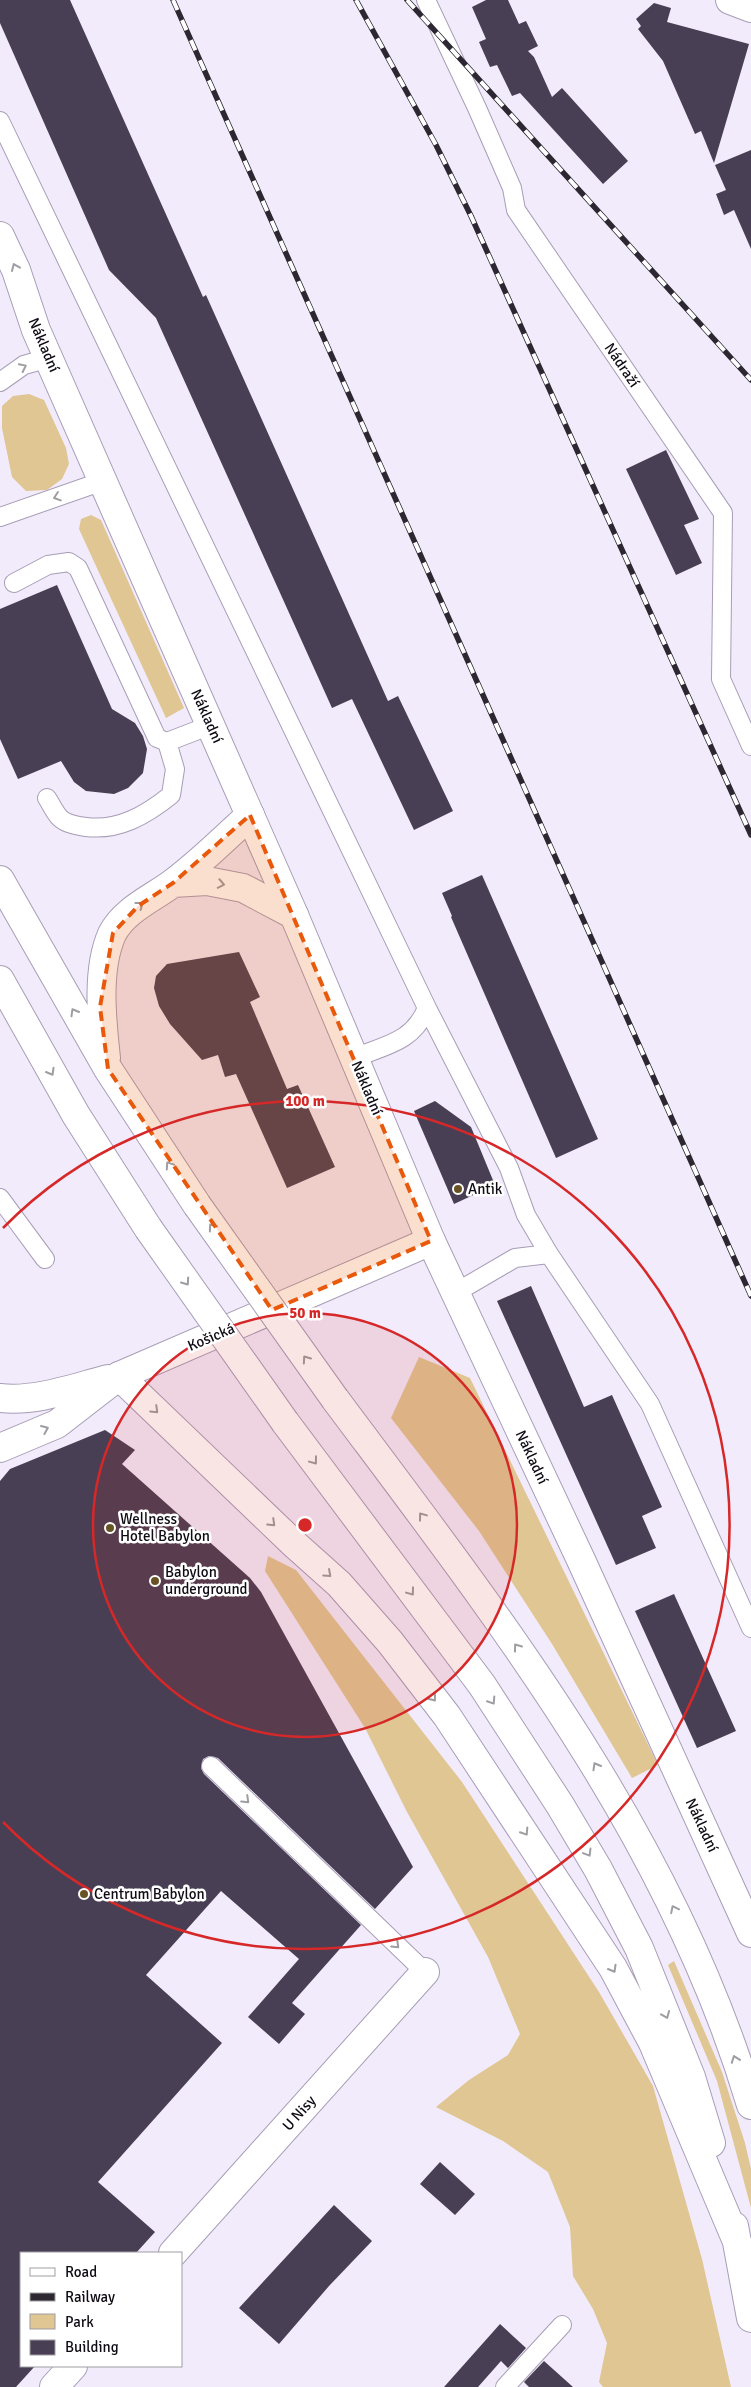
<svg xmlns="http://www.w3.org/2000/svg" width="751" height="2387" font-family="Signika,sans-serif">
  <rect width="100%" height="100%" fill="#f2ebfb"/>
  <path fill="#dfc692" d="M29,394L44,400L66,448L69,464L62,479L47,490L26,491L12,477L2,428V406L13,396Z
    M91,515L101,520L184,708L166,718L79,529L81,519Z
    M419,1357L470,1378L658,1765L632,1778L552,1644L479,1531L391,1418Z
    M268,1556L296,1570L462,1782L599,1992L653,2086L702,2259L731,2387H603L599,2382L607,2343L593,2309L573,2276L570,2227L548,2172L503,2141L436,2107L469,2080L508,2055L520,2034L488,1957L407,1812L365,1728L265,1571Z
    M674,1961L722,2072L745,2143L751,2169V2208L717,2081L668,1965Z"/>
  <path fill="#483f54" d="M0,0H70L203,297L206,295L388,701L398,696L453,811L414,830L352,699L332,708L156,318L109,270L0,23Z
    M486,0H508L519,24L526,21L538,46L528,51L534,57L552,97L562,88L628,161L603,184L520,93L512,96L497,65L490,67L479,42L486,39L472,7Z
    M654,3L671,8L667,22L749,44L714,163L701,131L695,134L663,61L638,29L641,26L636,19Z
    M751,150V249L734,210L724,215L716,194L726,190L715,165Z
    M666,450L699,519L684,525L702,563L676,575L626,469Z
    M57,585L112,709L135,723L143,736L147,749L143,773L128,788L114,794L86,791L74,782L61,761L18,779L0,739V609Z
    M482,875L598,1139L556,1158L451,917L452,916L442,893Z
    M239,952L260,997L250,1002L287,1089L298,1085L335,1167L287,1188L236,1074L225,1077L218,1055L202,1060L170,1024L159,1006L154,988L156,976L167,964Z
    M435,1101L471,1127L495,1185L454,1204L414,1111Z
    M531,1286L584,1407L612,1395L662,1507L642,1516L656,1548L616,1565L497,1301Z
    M105,1430L135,1450L122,1464L250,1578L261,1592L413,1867L375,1909L218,1758L209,1756L203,1759L201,1768L204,1774L361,1925L292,2003L305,2014L279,2044L248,2017L299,1959L221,1891L146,1975L222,2043L98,2182L155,2232L136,2253H21V2366H35L16,2387H0V1481L10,1469Z
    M674,1594L736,1731L697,1748L635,1611Z
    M440,2162L475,2194L455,2215L420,2184Z
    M334,2205L372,2241L329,2286L279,2344L239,2308Z
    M500,2324L526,2348L508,2368L501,2361L478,2387H444Z
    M544,2361L573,2387H529L524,2382Z"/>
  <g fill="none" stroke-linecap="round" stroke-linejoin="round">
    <defs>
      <path id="lane" d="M426,0L477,108L512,188L516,210L723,513L721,679L751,746
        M0,121L427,1008C413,1042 386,1045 354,1058
        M0,382L24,365L49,358
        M0,517L103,481
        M14,583L48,565L69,562L78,568L157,738L167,742L211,725
        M47,798C51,804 55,813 60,818C66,824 78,826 86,827C119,831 146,815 171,795L175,769L167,742
        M427,1008L509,1168L526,1215L549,1254L650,1404L751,1628
        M0,1198L45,1259
        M455,1293L515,1258L549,1254
        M211,1766L425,1972
        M505,2387L562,2325"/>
      <path id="street" d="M431,1241L581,1560L751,1933
        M173,2253L425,1972
        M54,2387L73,2366"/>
      <path id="secondary" d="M730,0L751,8
        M0,236L16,270L36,330L294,915L431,1241L119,1376L57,1424L0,1448
        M0,1398C36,1402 73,1388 108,1379"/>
      <path id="highway" d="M0,880L108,1069L197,1205
        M173,883L207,881L243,888L294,915
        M0,980L76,1115L148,1228
        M106,1058C102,1021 96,970 112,934C124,910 153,898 173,883C200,863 225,838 250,815
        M119,1376L292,1542L339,1584L390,1642L447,1716L613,1968L653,2043L738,2244
        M335,1399C500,1620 671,1836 751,2105
        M285,1422L482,1685L560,1805L598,1869L639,1948L691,2077L711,2143
        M734,2226L751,2318"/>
    </defs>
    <use href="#lane" stroke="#a89db6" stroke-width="20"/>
    <use href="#street" stroke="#a89db6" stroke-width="30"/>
    <use href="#secondary" stroke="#a89db6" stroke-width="30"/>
    <use href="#highway" stroke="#a89db6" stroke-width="30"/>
    <use href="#lane" stroke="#fff" stroke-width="18"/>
    <use href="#street" stroke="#fff" stroke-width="28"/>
    <use href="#secondary" stroke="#fff" stroke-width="28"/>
    <use href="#highway" stroke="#fff" stroke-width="28"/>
    <defs>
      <path id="rail" d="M173,0L751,1296
        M356,0L436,145L471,216L751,835
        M407,0L751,380"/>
    </defs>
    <use href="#rail" stroke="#2c2731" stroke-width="5.5"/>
    <use href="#rail" stroke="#fff" stroke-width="4" stroke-dasharray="11" stroke-linecap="butt"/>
    <defs>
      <path id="highway-bridge" d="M197,1205L335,1399
        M148,1228L285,1422"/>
    </defs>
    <use href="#highway-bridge" stroke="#a89db6" stroke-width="30" stroke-linecap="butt"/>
    <use href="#highway-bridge" stroke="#fff" stroke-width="28"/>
  </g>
  <defs><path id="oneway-chevron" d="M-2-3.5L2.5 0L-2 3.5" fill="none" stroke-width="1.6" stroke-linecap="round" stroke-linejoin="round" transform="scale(1.25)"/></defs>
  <g stroke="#9f9da1">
    <use href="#oneway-chevron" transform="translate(15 267) rotate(-113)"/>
    <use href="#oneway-chevron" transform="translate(23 367) rotate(-26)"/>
    <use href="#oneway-chevron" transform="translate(57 497) rotate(161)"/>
    <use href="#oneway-chevron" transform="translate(221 884) rotate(11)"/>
    <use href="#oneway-chevron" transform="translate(140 905) rotate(-37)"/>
    <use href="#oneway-chevron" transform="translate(74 1012) rotate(-120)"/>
    <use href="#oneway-chevron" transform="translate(51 1072) rotate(60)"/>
    <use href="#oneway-chevron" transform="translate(169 1165) rotate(-124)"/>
    <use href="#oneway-chevron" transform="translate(212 1227) rotate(-125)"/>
    <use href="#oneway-chevron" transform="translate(186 1282) rotate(55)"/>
    <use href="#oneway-chevron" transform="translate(306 1359) rotate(-125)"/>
    <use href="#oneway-chevron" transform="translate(155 1410) rotate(44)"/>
    <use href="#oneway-chevron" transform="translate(45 1429) rotate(-23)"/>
    <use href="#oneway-chevron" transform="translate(314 1461) rotate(53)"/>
    <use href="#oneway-chevron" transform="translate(422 1516) rotate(-127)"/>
    <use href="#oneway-chevron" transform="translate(272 1523) rotate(44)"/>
    <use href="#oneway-chevron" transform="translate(328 1574) rotate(42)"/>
    <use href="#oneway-chevron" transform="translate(411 1592) rotate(53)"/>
    <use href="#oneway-chevron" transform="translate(517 1647) rotate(-126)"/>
    <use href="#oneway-chevron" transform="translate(433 1698) rotate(52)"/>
    <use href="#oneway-chevron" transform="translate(492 1701) rotate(57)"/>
    <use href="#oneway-chevron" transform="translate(596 1766) rotate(-120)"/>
    <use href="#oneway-chevron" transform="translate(246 1800) rotate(44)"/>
    <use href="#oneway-chevron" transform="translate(525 1832) rotate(57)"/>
    <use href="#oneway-chevron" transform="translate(588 1853) rotate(59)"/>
    <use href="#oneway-chevron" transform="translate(674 1909) rotate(-116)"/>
    <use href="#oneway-chevron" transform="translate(396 1945) rotate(44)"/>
    <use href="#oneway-chevron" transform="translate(613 1969) rotate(60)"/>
    <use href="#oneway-chevron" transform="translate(666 2015) rotate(68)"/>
    <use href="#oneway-chevron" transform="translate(735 2059) rotate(-110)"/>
  </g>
  <path fill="#e8590c" fill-opacity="0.2" stroke="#e8590c" stroke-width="4" stroke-dasharray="10 6" stroke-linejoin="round" d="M250,815L431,1241L272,1310L108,1069L100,1007L113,933L138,906L173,883Z"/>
  <circle cx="305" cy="1525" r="212" fill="#d62828" fill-opacity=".12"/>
  <g fill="none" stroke="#d62828" stroke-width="2.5">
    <circle cx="305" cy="1525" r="212"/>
    <path d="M3 1228A424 424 0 1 1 3 1822"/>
  </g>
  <g fill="#685322" stroke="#fff" stroke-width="2">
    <circle cx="458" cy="1189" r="5"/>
    <circle cx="110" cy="1528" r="5"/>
    <circle cx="155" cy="1581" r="5"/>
    <circle cx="84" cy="1894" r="5"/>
  </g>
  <g text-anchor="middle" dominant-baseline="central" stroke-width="5" stroke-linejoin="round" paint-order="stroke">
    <g font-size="15" fill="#0f0b14" stroke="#fff">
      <text transform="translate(44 345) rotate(67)">Nákladní</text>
      <text transform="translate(622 365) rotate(56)">Nádraží</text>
      <text transform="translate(207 716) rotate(66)">Nákladní</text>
      <text transform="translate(367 1088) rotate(67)">Nákladní</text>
      <text transform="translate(211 1337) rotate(-23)">Košická</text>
      <text transform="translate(532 1457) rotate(65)">Nákladní</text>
      <text transform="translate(702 1825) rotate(65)">Nákladní</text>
      <text transform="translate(299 2113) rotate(-48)">U Nisy</text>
    </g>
    <g font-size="15" fill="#0f0b14" stroke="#fff" text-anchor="start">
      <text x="468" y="1189">Antik</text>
      <text x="120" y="1519">Wellness<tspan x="120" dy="17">Hotel Babylon</tspan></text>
      <text x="165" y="1572">Babylon<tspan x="165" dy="17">underground</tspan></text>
      <text x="94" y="1894">Centrum Babylon</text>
    </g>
  </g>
  <circle cx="305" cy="1525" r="8" fill="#d62828" stroke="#fff" stroke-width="2.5"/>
  <g font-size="15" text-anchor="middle" font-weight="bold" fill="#d62828" stroke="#fff" stroke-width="5" stroke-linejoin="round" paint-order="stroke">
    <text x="305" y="1106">100 m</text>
    <text x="305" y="1318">50 m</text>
  </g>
  <rect x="20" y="2252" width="162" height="115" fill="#ffffff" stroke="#9f9da1"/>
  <rect x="30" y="2268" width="25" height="8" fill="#ffffff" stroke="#9f9da1"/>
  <text x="65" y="2277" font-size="15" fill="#0f0b14">Road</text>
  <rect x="30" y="2293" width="25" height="8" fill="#2c2731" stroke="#9f9da1"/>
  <text x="65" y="2302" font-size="15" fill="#0f0b14">Railway</text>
  <rect x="30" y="2314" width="25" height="15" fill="#dfc692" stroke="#9f9da1"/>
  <text x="65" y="2327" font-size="15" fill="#0f0b14">Park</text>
  <rect x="30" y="2340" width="25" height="15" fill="#483f54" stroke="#9f9da1"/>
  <text x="65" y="2352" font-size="15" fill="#0f0b14">Building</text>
</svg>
